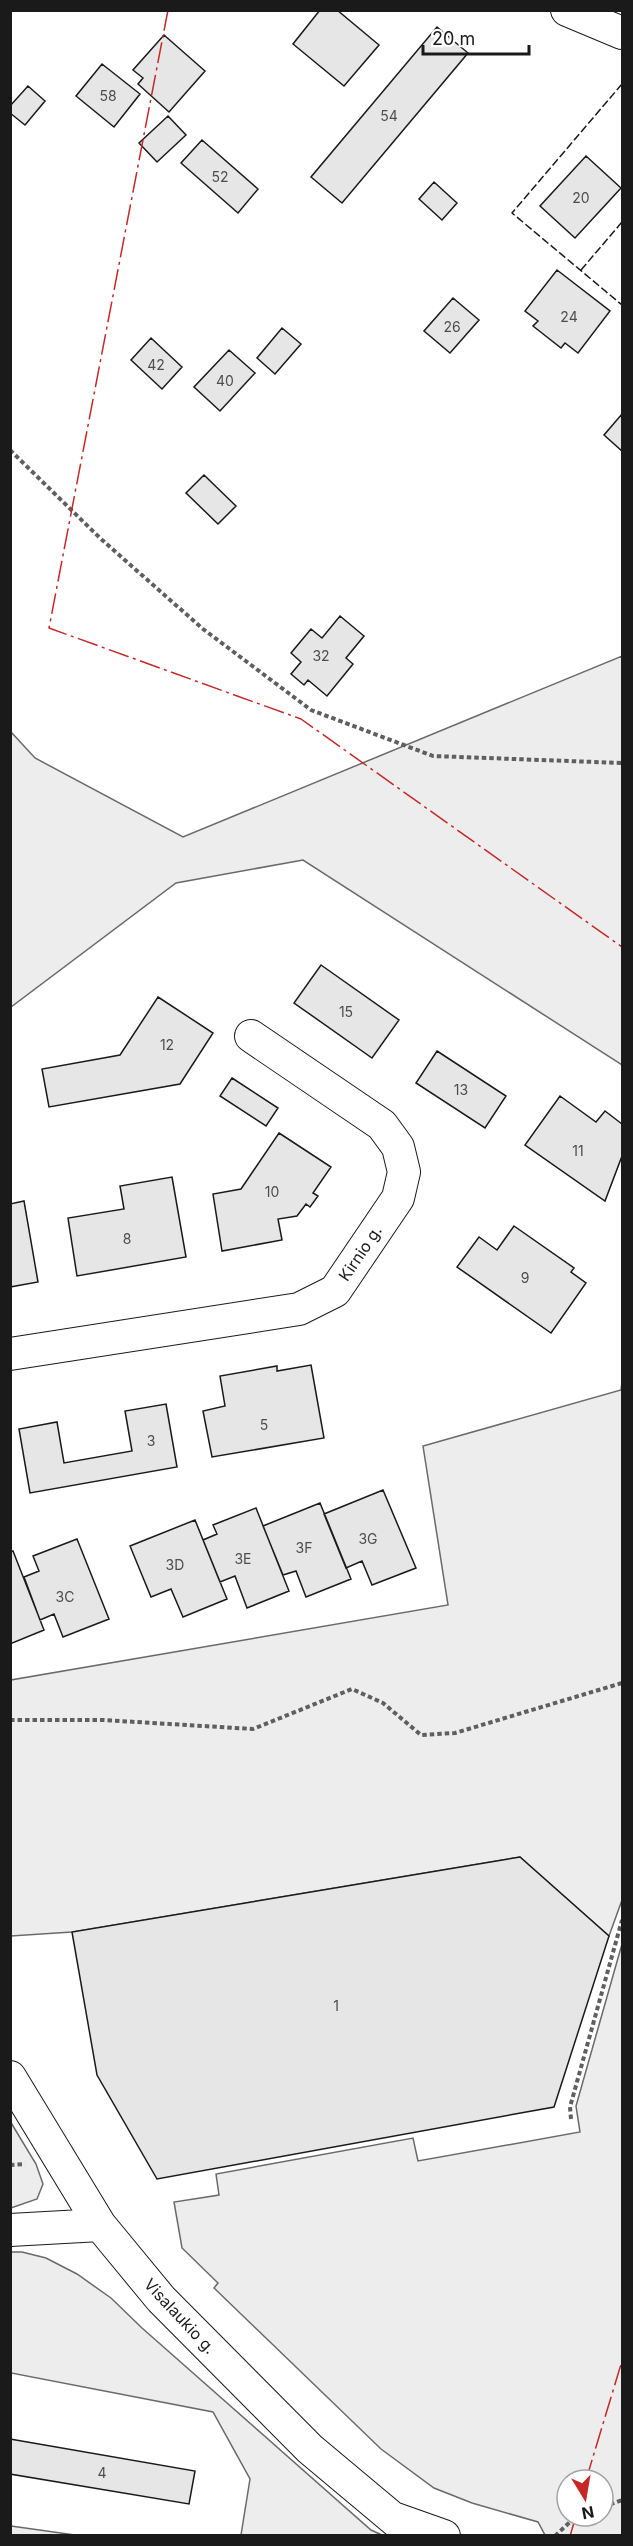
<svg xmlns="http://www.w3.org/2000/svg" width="633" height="2546" font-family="Inter,sans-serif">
  <rect width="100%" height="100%" fill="#fff"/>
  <path fill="#ededed" stroke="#6a6a6a" stroke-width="1.5" fill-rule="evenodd" d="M622,656V1065L303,860L176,883L11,1007V732L35,758L183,837Z
    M622,1382V1900L609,1936L520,1857L72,1932L11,1936V1680L448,1605L423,1446L621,1390Z
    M622,1944V2535H545L538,2522L472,2503L434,2488L381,2449L214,2288L218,2283L182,2248L174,2202L219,2195L216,2174L413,2138L418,2161L580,2132L576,2106ZM567,2480H603V2516H567Z
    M10,2121L36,2164L43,2184L37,2199L11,2208Z
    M10,2252H22L46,2258L77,2274L111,2298L142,2328L371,2530L382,2535H241L250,2479L213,2412L11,2373Z
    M10,2526H11L75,2535H11Z"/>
  <path fill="#e6e6e6" stroke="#1a1a1a" stroke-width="1.5" d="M320,10H337L379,45L344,86L293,44Z
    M437,27L468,53L342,203L311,177Z
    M164,35L205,71L169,112L138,84L143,78L133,70Z
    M102,64L140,94L114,127L76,96Z
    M28,86L45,101L25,125L10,113V106Z
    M168,116L186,135L157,162L139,143Z
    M202,140L258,189L238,213L181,163Z
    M586,156L621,188L575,238L540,206Z
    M434,182L457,203L442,220L419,199Z
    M557,270L610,311L578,353L565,343L561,348L533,326L538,321L525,311Z
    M453,298L479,320L450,353L424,331Z
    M282,328L301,344L275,374L257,358Z
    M151,338L182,367L162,389L131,360Z
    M229,350L255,373L220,411L194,387Z
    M622,414V451L604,435Z
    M204,475L236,506L218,524L186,493Z
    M340,616L364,636L346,658L353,664L327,696L308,680L304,685L291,674L301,662L291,653L311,629L322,638Z
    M321,965L399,1020L372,1058L294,1003Z
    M158,997L213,1033L180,1084L49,1107L42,1069L120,1055Z
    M437,1051L506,1096L485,1128L416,1083Z
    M232,1078L278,1108L266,1126L220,1096Z
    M560,1096L596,1122L605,1111L622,1124V1156L605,1201L525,1145Z
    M279,1133L331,1167L313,1193L318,1196L310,1207L306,1204L297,1216L278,1219L282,1240L222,1251L213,1194L241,1189Z
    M172,1177L186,1257L77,1276L68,1218L124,1209L120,1186Z
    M24,1201L38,1282L10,1287V1204Z
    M514,1226L574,1268L571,1272L586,1283L551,1333L457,1267L479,1237L497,1250Z
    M311,1365L324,1438L212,1457L203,1411L225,1406L220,1376L277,1366V1371Z
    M166,1404L177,1467L30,1493L19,1429L57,1422L64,1463L132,1451L125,1411Z
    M383,1490L416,1568L372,1585L362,1561L346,1568L324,1514Z
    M320,1503L351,1579L306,1597L296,1571L283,1575L263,1526Z
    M256,1508L289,1591L247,1608L235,1576L220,1582L203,1540L217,1534L213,1525Z
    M195,1520L227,1599L183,1617L171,1589L151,1597L130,1546Z
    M77,1539L109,1619L63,1637L54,1614L40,1620L24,1577L39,1571L33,1556Z
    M13,1551L44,1630L10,1644V1552Z
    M520,1857L609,1936L554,2107L157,2179L97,2075L72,1932Z
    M10,2439L195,2471L189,2504L10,2474Z"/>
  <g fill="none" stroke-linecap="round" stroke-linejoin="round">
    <defs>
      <path id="street" d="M567,10L622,33
        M10,1354L299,1309L335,1291L398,1198L404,1172L398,1147L382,1125L251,1036
        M10,2077L100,2225L161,2299L310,2449L414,2536
        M10,2230L100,2225
        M396,2519L444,2536"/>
    </defs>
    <use href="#street" stroke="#1a1a1a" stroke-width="34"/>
    <path stroke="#5f5f5f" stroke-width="4" stroke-dasharray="4.5 3" stroke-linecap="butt" d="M10,450L101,539L203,629L311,710L433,756L622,763
      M10,1720H103L253,1729L352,1689L383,1703L421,1735L455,1733L622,1683
      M571,2119L570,2107L622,1920
      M10,2165L25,2164
      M603,2507L622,2500
      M555,2536L572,2520L582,2516"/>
    <use href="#street" stroke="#fff" stroke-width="32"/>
    <path stroke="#1a1a1a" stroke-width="1.5" stroke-dasharray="8 3" stroke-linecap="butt" d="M622,84L512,213L622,305
      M581,270L622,222"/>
    <path stroke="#c62828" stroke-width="1.5" stroke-dasharray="21 4.5 3 4.5" stroke-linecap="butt" d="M168,10L49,628L301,719L622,947
      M586,2480L622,2361
      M570,2536L576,2516"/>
  </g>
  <g text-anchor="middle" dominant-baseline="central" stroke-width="4.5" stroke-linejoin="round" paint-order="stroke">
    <g font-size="14" fill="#4d4d4d">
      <text x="108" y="95">58</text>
      <text x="389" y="115">54</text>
      <text x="220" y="176">52</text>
      <text x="581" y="197">20</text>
      <text x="569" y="316">24</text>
      <text x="452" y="326">26</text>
      <text x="156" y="364">42</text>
      <text x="225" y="380">40</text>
      <text x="321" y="655">32</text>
      <text x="346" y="1011">15</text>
      <text x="167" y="1044">12</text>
      <text x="461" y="1089">13</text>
      <text x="578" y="1150">11</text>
      <text x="272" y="1191">10</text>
      <text x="127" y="1238">8</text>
      <text x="525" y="1277">9</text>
      <text x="264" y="1424">5</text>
      <text x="151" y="1440">3</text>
      <text x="368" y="1538">3G</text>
      <text x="304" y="1547">3F</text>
      <text x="243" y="1558">3E</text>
      <text x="175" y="1564">3D</text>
      <text x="65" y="1596">3C</text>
      <text x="336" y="2005">1</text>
      <text x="102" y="2472">4</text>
    </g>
    <g font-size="16" fill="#1a1a1a" stroke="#fff">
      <text transform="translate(360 1253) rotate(-56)">Kirnio g.</text>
      <text transform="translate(180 2316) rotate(47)">Visalaukio g.</text>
    </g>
  </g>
  <rect width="633" height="2546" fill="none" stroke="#1a1a1a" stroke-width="24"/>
  <g transform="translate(585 2498) rotate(169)"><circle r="28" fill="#ffffff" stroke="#a3a3a3" stroke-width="1.5"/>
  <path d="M0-4.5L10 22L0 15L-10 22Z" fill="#c62828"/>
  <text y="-9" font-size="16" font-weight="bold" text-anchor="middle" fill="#1a1a1a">N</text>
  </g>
  <path d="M423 45v9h106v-9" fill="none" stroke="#1a1a1a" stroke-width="3"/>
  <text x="432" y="45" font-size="18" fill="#1a1a1a" stroke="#ffffff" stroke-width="4.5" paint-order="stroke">20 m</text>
</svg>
